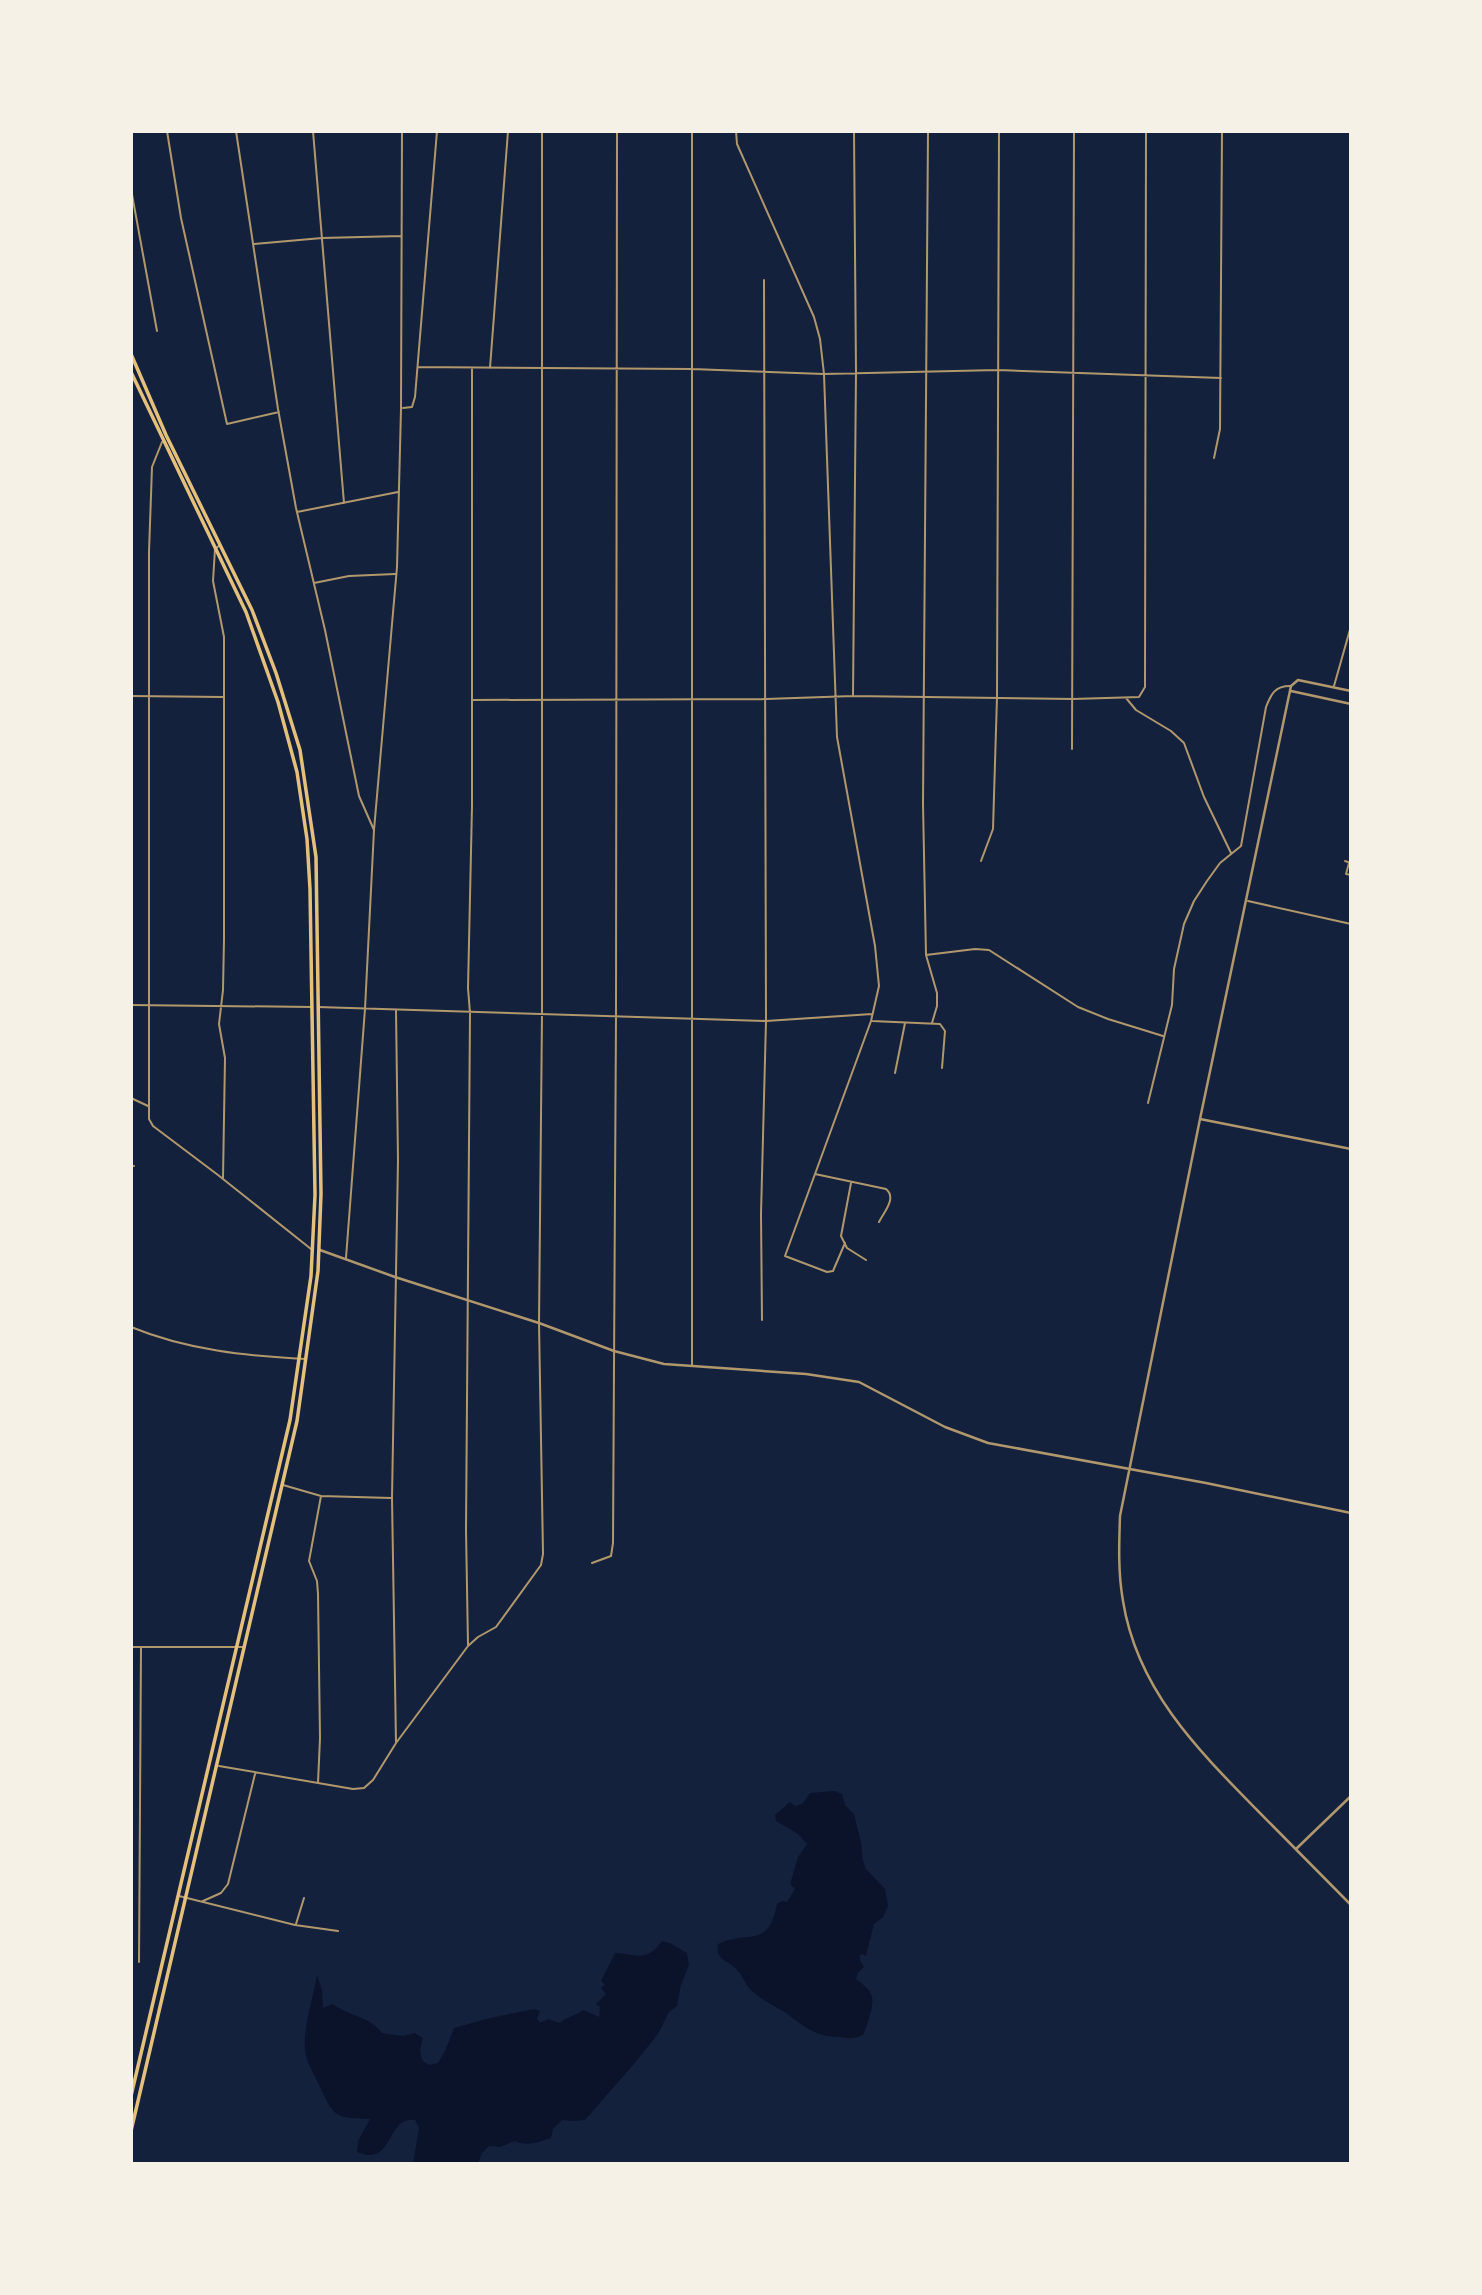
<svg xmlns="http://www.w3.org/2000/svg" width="1482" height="2295" font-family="'Work Sans',sans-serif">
  <rect width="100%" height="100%" fill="#14213d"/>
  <path fill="#0b132b" d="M835,1791L842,1794L845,1805L854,1814L861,1842L863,1861L866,1869L885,1889L888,1906L883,1917L874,1924L866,1956L862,1954L860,1955V1960L864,1967L858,1973L856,1979C873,1992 876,1996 869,2018C867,2024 866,2029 863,2035C852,2040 849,2038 838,2037C816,2037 803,2026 786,2013C774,2005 761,2000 750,1989C745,1984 743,1977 738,1971C730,1960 715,1962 718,1944C749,1929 768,1950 777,1904L782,1901L787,1902L795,1889L790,1884L798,1857L807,1844L798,1834L776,1821L775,1815L790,1802L795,1806L802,1804L810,1793Z
    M662,1941L670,1943L687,1953L689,1965L681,1985L677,2006L669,2012L658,2034L633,2065L585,2120L573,2121L562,2120L553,2129L551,2138C538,2142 527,2147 515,2141L500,2147L489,2146L482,2153L478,2164H413L419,2128L415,2120C386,2115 394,2168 357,2152L358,2141L370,2119C334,2118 334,2117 319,2085C314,2074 306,2062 305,2050C303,2026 313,1999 317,1975L322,1990L323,2008L333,2004C348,2016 372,2017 382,2033L403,2036L415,2033L423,2038L420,2050L422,2060L429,2065L438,2063L446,2049L454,2028L490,2018L534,2009L540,2011L537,2018L540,2023L548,2019L560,2023C566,2016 575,2017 583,2010L599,2017L600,2007L596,2004L606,1994L601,1988L605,1985L601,1981L615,1953C637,1954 646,1963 662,1941Z"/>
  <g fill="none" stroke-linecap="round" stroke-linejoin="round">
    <path stroke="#b1986c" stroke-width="2" d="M167,131L181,218L227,424L279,412
      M236,131L278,409L296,508L325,630L359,796L374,830
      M313,131L344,503
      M692,131V1365
      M736,131L737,144L814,317L820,339L824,374L837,737L875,946L879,986L871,1021L785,1256L827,1272L833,1271L845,1243
      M928,131L923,804L926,955L937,993V1006L932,1023
      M131,189L157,331
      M254,244L322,238L401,236
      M418,367L692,369L824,374L998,370L1221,378
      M490,368L508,131
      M403,408L412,407L415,397L437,131
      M162,442L152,467L149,552V1119L153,1126L218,1175L311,1249
      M1214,458L1220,429L1222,131
      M297,512L398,492
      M220,545L215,549L213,581L224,637V939L223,990L219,1024L225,1058L223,1178
      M314,583L349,576L395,574
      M1334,686L1351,626
      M131,696L223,697
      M853,696L856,372L854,131
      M1126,698L1136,710L1171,731L1184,743L1204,797L1231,853
      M472,700L766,699L853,696L1073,699L1139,697L1145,687L1146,131
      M1072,749L1074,131
      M1350,835H1351
      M981,861L993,829L997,697L999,131
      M1345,861L1351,863
      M1349,863L1346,874L1351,875
      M1248,901L1351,924
      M926,955L975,949L989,950L1078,1007L1108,1019L1163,1036
      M131,1005L312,1007
      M318,1007L766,1021L872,1014
      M396,1010L398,1160L392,1498L396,1742
      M872,1021L940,1024L945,1031L942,1068
      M895,1073L905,1023
      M131,1098L148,1106
      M1148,1103L1172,1005L1174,969L1184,924L1194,901L1207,881L1220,863L1241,846L1266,707C1271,694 1275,686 1290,686
      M131,1166H134
      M815,1174L886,1189C897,1198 884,1212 879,1222
      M851,1183L841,1236L847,1248L866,1260
      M346,1258L365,1009L374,830L397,567L401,409L402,131
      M762,1320L761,1214L766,1021L764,280
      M131,1327C187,1350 246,1356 306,1359
      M283,1485L321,1496L391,1498
      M592,1563L611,1556L613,1543L616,1017L617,131
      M468,1645L466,1530L470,1013L468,988L472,806V368
      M131,1647H243
      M219,1766L353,1789L364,1788L373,1780L396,1743L468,1646L478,1637L496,1627L541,1565L543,1554L539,1323L542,1014V131
      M318,1783L320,1738L318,1594L317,1581L309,1561L321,1496
      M179,1896L295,1925L338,1931
      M203,1901L221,1893L228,1884L255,1774
      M296,1924L304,1898
      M139,1962L141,1647"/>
    <path stroke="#b1986c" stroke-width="2.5" d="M1291,691L1351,704
      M1351,691L1298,680L1291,686L1200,1119L1120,1516C1119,1544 1118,1573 1123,1601C1137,1689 1197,1749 1257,1810C1288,1841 1319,1873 1351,1905
      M1200,1119L1351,1149
      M320,1250L395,1277L539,1323L614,1351L664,1364L806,1374L859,1382L945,1427L988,1443L1206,1483L1351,1513
      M1296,1849L1351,1796"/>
    <path stroke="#e5c07b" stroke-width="3.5" d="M131,354L166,435L252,610L276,673L300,750L316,857L321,1194L318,1271L297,1421L131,2131
      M131,372L246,612L278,702L297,772L307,839L310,889L315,1195L311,1276L290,1420L131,2096"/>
  </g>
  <rect width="1482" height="2295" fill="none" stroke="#f6f1e7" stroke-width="266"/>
</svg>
